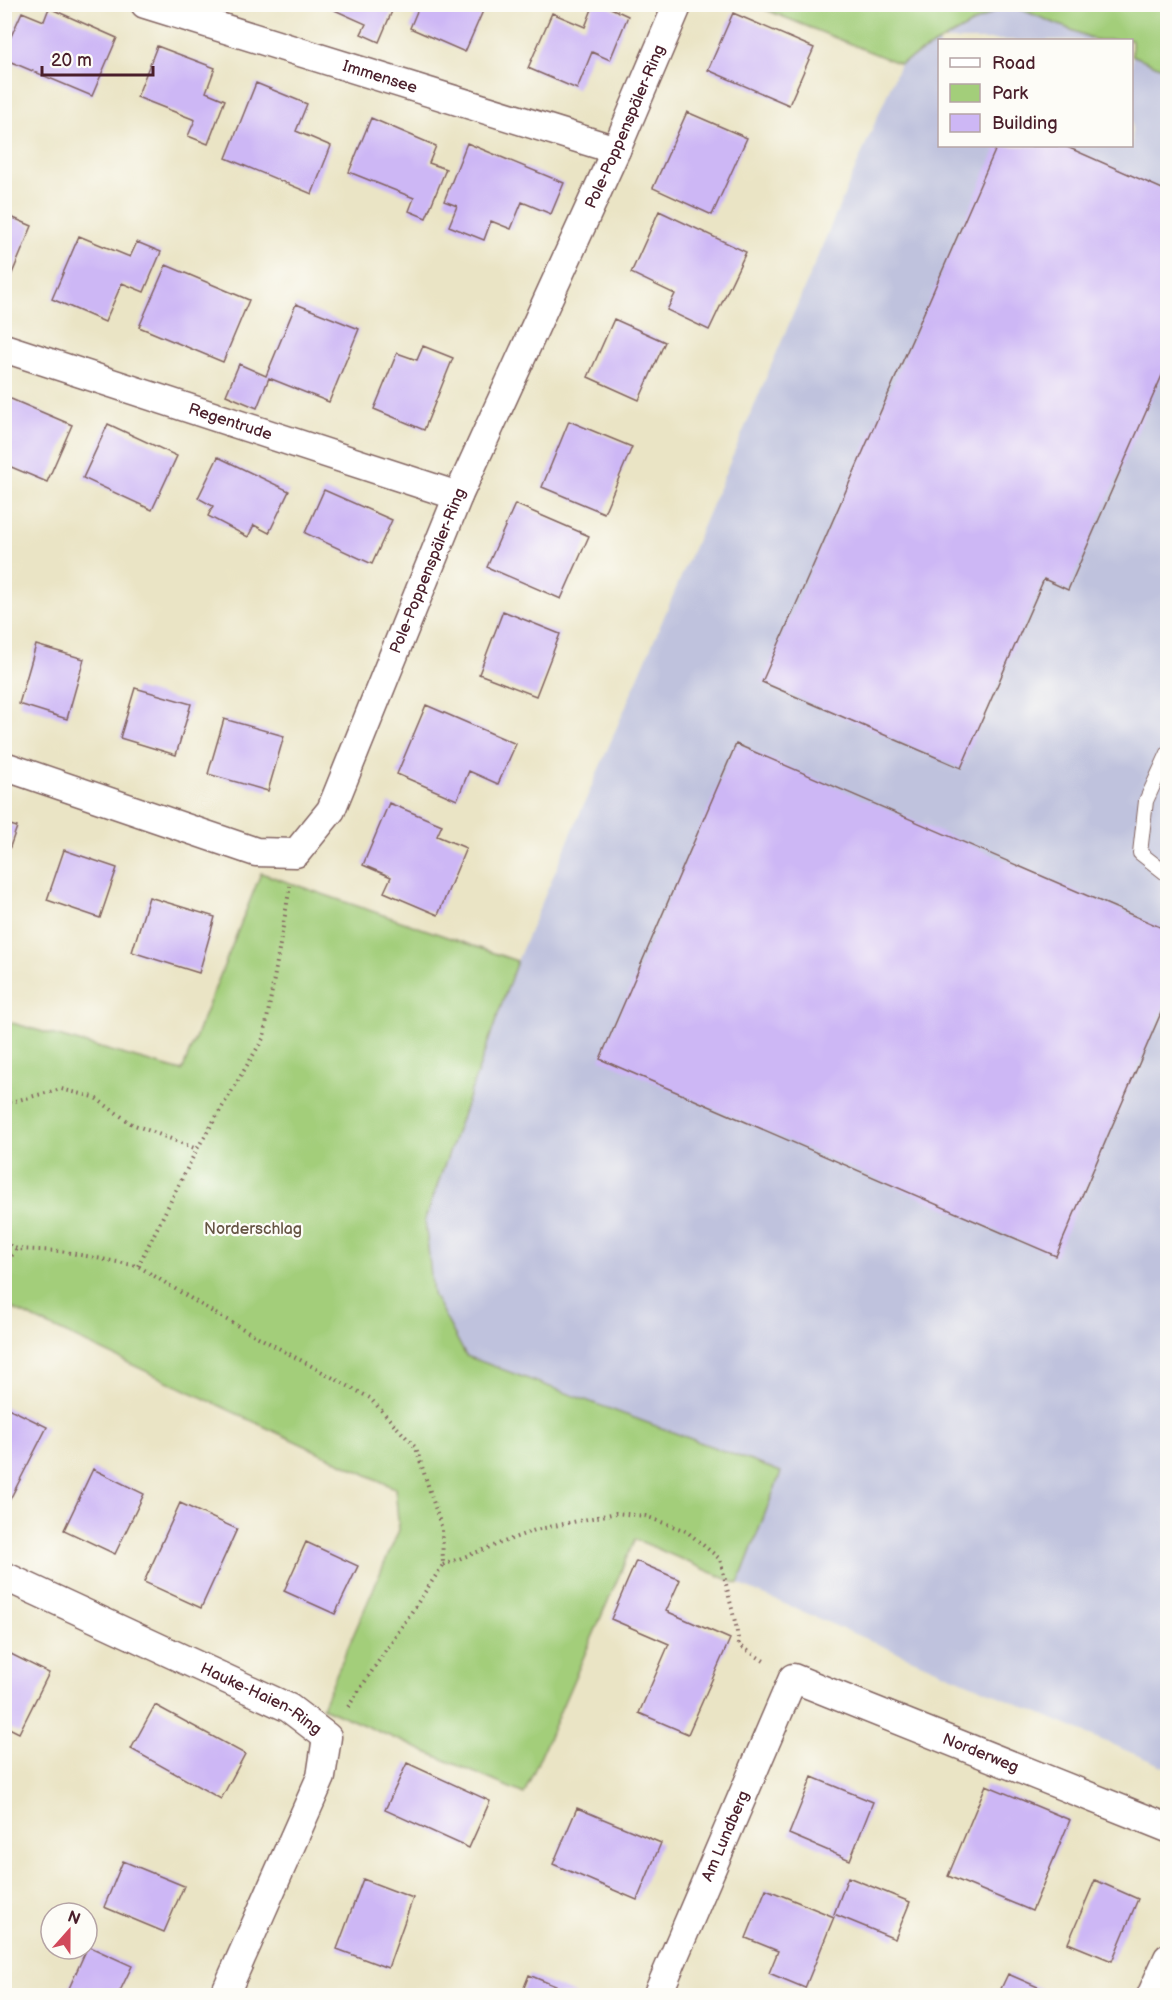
<svg xmlns="http://www.w3.org/2000/svg" width="1172" height="2000" font-family="'Balsamiq Sans',sans-serif">
  <rect width="100%" height="100%" fill="#fdfcf7"/>
  <filter id="ink" filterUnits="userSpaceOnUse"><feTurbulence type="fractalNoise" baseFrequency=".0167" numOctaves="2"/><feDisplacementMap in="SourceGraphic" scale="12" xChannelSelector="R" yChannelSelector="G"/><feConvolveMatrix kernelMatrix="1 2 1 2 8 2 1 2 1" color-interpolation-filters="sRGB"/></filter>
  <filter id="wash" filterUnits="userSpaceOnUse"><feTurbulence type="fractalNoise" baseFrequency=".008" numOctaves="4" result="noise"/><feDisplacementMap in="SourceGraphic" scale="24" xChannelSelector="R" yChannelSelector="G"/><feGaussianBlur stdDeviation="1.35" result="paint"/><feColorMatrix in="noise" values="0 0 0 0 0 0 0 0 0 0 0 0 0 0 0 0 0 1.4 0 .05"/><feComposite in="paint" operator="in"/></filter>
  <g filter="url(#wash)">
    <rect width="100%" height="100%" fill="#eae4c5"/>
    <path fill="#bfc2dd" d="M1006,4L1010,5L1096,40H942Z
      M939,42L940,146H1132V55L1167,70V1768L738,1584L781,1472L466,1356L433,1294L425,1220L517,961L900,64Z"/>
    <path fill="#a3ce7a" stroke="#767652" stroke-width="1.5" d="M754,5H1006L900,64Z
      M1010,5H1167V70L1132,55V40H1096Z
      M261,873L517,961L425,1220L433,1294L466,1356L781,1472L738,1584L635,1539L524,1794L322,1707L399,1530L395,1488L5,1305V1021L182,1071Z"/>
    <g id="blocks">
      <path fill="#cdb7f5" d="M321,4H395L379,42L361,34L366,24Z
        M420,4H486L465,52L410,28Z
        M594,4H602L628,16L610,60L592,52L577,89L528,68L552,13L585,27Z
        M49,8L117,38L92,96L4,59V52L22,12L44,21Z
        M733,13L814,48L789,105L708,70Z
        M157,46L215,68L206,92L225,100L208,144L188,136L195,120L137,97Z
        M256,83L307,104L296,131L331,146L312,194L226,158Z
        M687,112L747,138L712,215L653,188Z
        M371,118L436,146L429,163L446,169L426,218L409,211L414,198L349,172Z
        M467,143L564,183L551,214L522,202L511,229L491,221L484,240L449,226L457,206L444,201Z
        M997,146H1065L1167,191V364L1068,590L1044,579L961,768L762,682Z
        M659,211L746,252L709,330L667,310L675,294L631,273Z
        M4,214L32,226L11,276L4,273Z
        M79,236L130,257L137,242L161,252L144,292L122,283L105,322L52,299Z
        M166,265L249,300L223,362L139,327Z
        M296,304L359,329L329,402L269,378L257,408L226,395L239,364L266,376Z
        M614,319L665,342L639,400L588,377Z
        M423,346L453,358L424,430L374,409L397,353L417,360Z
        M4,396L72,425L47,482L4,464Z
        M569,421L632,447L604,513L542,487Z
        M108,424L177,456L152,510L83,478Z
        M218,457L289,491L269,533L254,525L248,537L208,516L213,506L198,498Z
        M324,490L392,520L372,564L305,533Z
        M515,504L589,536L561,599L487,567Z
        M503,611L560,634L536,696L479,674Z
        M36,645L84,659L67,719L19,704Z
        M135,688L191,704L176,755L120,738Z
        M426,705L516,744L498,784L469,771L457,800L397,774Z
        M224,719L284,736L268,791L208,774Z
        M736,744L1167,930V999L1056,1256L600,1059Z
        M389,803L442,825L437,836L466,848L438,915L384,892L391,877L363,865Z
        M4,823L17,827L5,861H4Z
        M64,850L117,868L100,918L47,900Z
        M149,897L215,917L199,973L132,952Z
        M4,1406L47,1427L4,1511Z
        M93,1469L144,1494L115,1554L64,1530Z
        M180,1503L237,1529L201,1608L144,1582Z
        M306,1542L358,1566L335,1614L284,1591Z
        M636,1561L680,1580L666,1611L730,1639L688,1734L639,1713L669,1644L611,1619Z
        M5,1651L49,1673L19,1733L5,1726Z
        M155,1705L245,1754L221,1799L131,1749Z
        M407,1763L490,1801L469,1848L385,1810Z
        M812,1777L873,1802L850,1860L789,1834Z
        M986,1785L1070,1820L1032,1911L948,1876Z
        M577,1808L661,1843L637,1900L553,1864Z
        M123,1861L184,1886L164,1932L104,1907Z
        M848,1877L910,1902L895,1939L834,1914Z
        M363,1879L413,1898L388,1968L337,1949Z
        M1095,1880L1138,1899L1112,1961L1068,1943Z
        M766,1889L834,1917L805,1988L769,1973L778,1951L746,1938Z
        M88,1946L132,1966L118,1995H66Z
        M1008,1974L1056,1995H998Z
        M529,1975L577,1995H521Z"/>
    </g>
  </g>
  <g filter="url(#ink)">
    <use href="#blocks" fill-opacity="0" stroke="#826461" stroke-width="1.5"/>
    <g fill="none" stroke-linecap="round" stroke-linejoin="round">
      <defs>
        <path id="service" d="M1168,753L1146,801L1140,853L1168,875"/>
        <g id="minor">
          <path id="s1" d="M145,4L616,150"/>
          <path id="s2" d="M4,348L458,496"/>
          <path id="s3" d="M4,766L256,852L296,853L331,810L458,496L616,150L678,4"/>
          <path id="s4" d="M4,1576L289,1708L327,1737L321,1777L224,1996"/>
          <path id="s5" d="M657,1996L793,1678L1168,1828"/>
          <path d="M1151,1996L1168,1958"/>
        </g>
      </defs>
      <use href="#service" stroke="#826461" stroke-width="16"/>
      <use href="#minor" stroke="#826461" stroke-width="31"/>
      <path stroke="#826461" stroke-width="4" stroke-dasharray="1.5 4.5" stroke-linecap="butt" d="M4,1105L11,1102L61,1089L94,1097L132,1124L197,1149
        M4,1243L17,1249L60,1251L138,1266L216,1314L370,1398L416,1448L442,1529L443,1565L346,1710
        M4,1265L17,1249
        M138,1266L197,1149L264,1037L290,886
        M443,1565L535,1530L616,1513L645,1516L686,1531L720,1559L736,1626L739,1645L764,1661"/>
      <use href="#service" stroke="#fff" stroke-width="14"/>
      <use href="#minor" stroke="#fff" stroke-width="28"/>
    </g>
  </g>
  <g text-anchor="middle" dominant-baseline="central" stroke-width="4.5" stroke-linejoin="round" paint-order="stroke">
    <g font-size="16" fill="#4a1f2b" stroke="#fdfcf7">
      <text stroke="none"><textPath href="#s1" startOffset="246">Immensee</textPath></text>
      <text stroke="none"><textPath href="#s3" startOffset="1106">Pole-Poppenspäler-Ring</textPath></text>
      <text stroke="none"><textPath href="#s2" startOffset="238">Regentrude</textPath></text>
      <text stroke="none"><textPath href="#s3" startOffset="620">Pole-Poppenspäler-Ring</textPath></text>
      <text stroke="none"><textPath href="#s4" startOffset="285">Hauke-Haien-Ring</textPath></text>
      <text stroke="none"><textPath href="#s5" startOffset="548">Norderweg</textPath></text>
      <text stroke="none"><textPath href="#s5" startOffset="174">Am Lundberg</textPath></text>
    </g>
    <g font-size="16" fill="#655443" stroke="#fdfcf7">
      <text x="253" y="1229">Norderschlag</text>
    </g>
  </g>
  <rect width="1172" height="2000" fill="none" stroke="#fdfcf7" stroke-width="24"/>
  <rect x="938" y="39" width="195" height="108" fill="#fdfcf7" stroke="#b5a4a5" stroke-width="1.5"/>
  <rect x="950" y="58" width="30" height="9" fill="#ffffff" stroke="#b5a4a5" stroke-width="1.5"/>
  <text x="992" y="69" font-size="18" fill="#4a1f2b">Road</text>
  <rect x="950" y="84" width="30" height="18" fill="#a3ce7a" stroke="#b5a4a5" stroke-width="1.5"/>
  <text x="992" y="99" font-size="18" fill="#4a1f2b">Park</text>
  <rect x="950" y="114" width="30" height="18" fill="#cdb7f5" stroke="#b5a4a5" stroke-width="1.5"/>
  <text x="992" y="129" font-size="18" fill="#4a1f2b">Building</text>
  <g transform="translate(69 1931) rotate(21)"><circle r="28" fill="#fdfcf7" stroke="#b5a4a5" stroke-width="1.5"/>
  <path d="M0-4.5L10 22L0 15L-10 22Z" fill="#d1495b"/>
  <text y="-9" font-size="16" font-weight="bold" text-anchor="middle" fill="#4a1f2b">N</text>
  </g>
  <path d="M42 66v9h111v-9" fill="none" stroke="#4a1f2b" stroke-width="3"/>
  <text x="51" y="66" font-size="18" fill="#4a1f2b" stroke="#fdfcf7" stroke-width="4.5" paint-order="stroke">20 m</text>
</svg>
